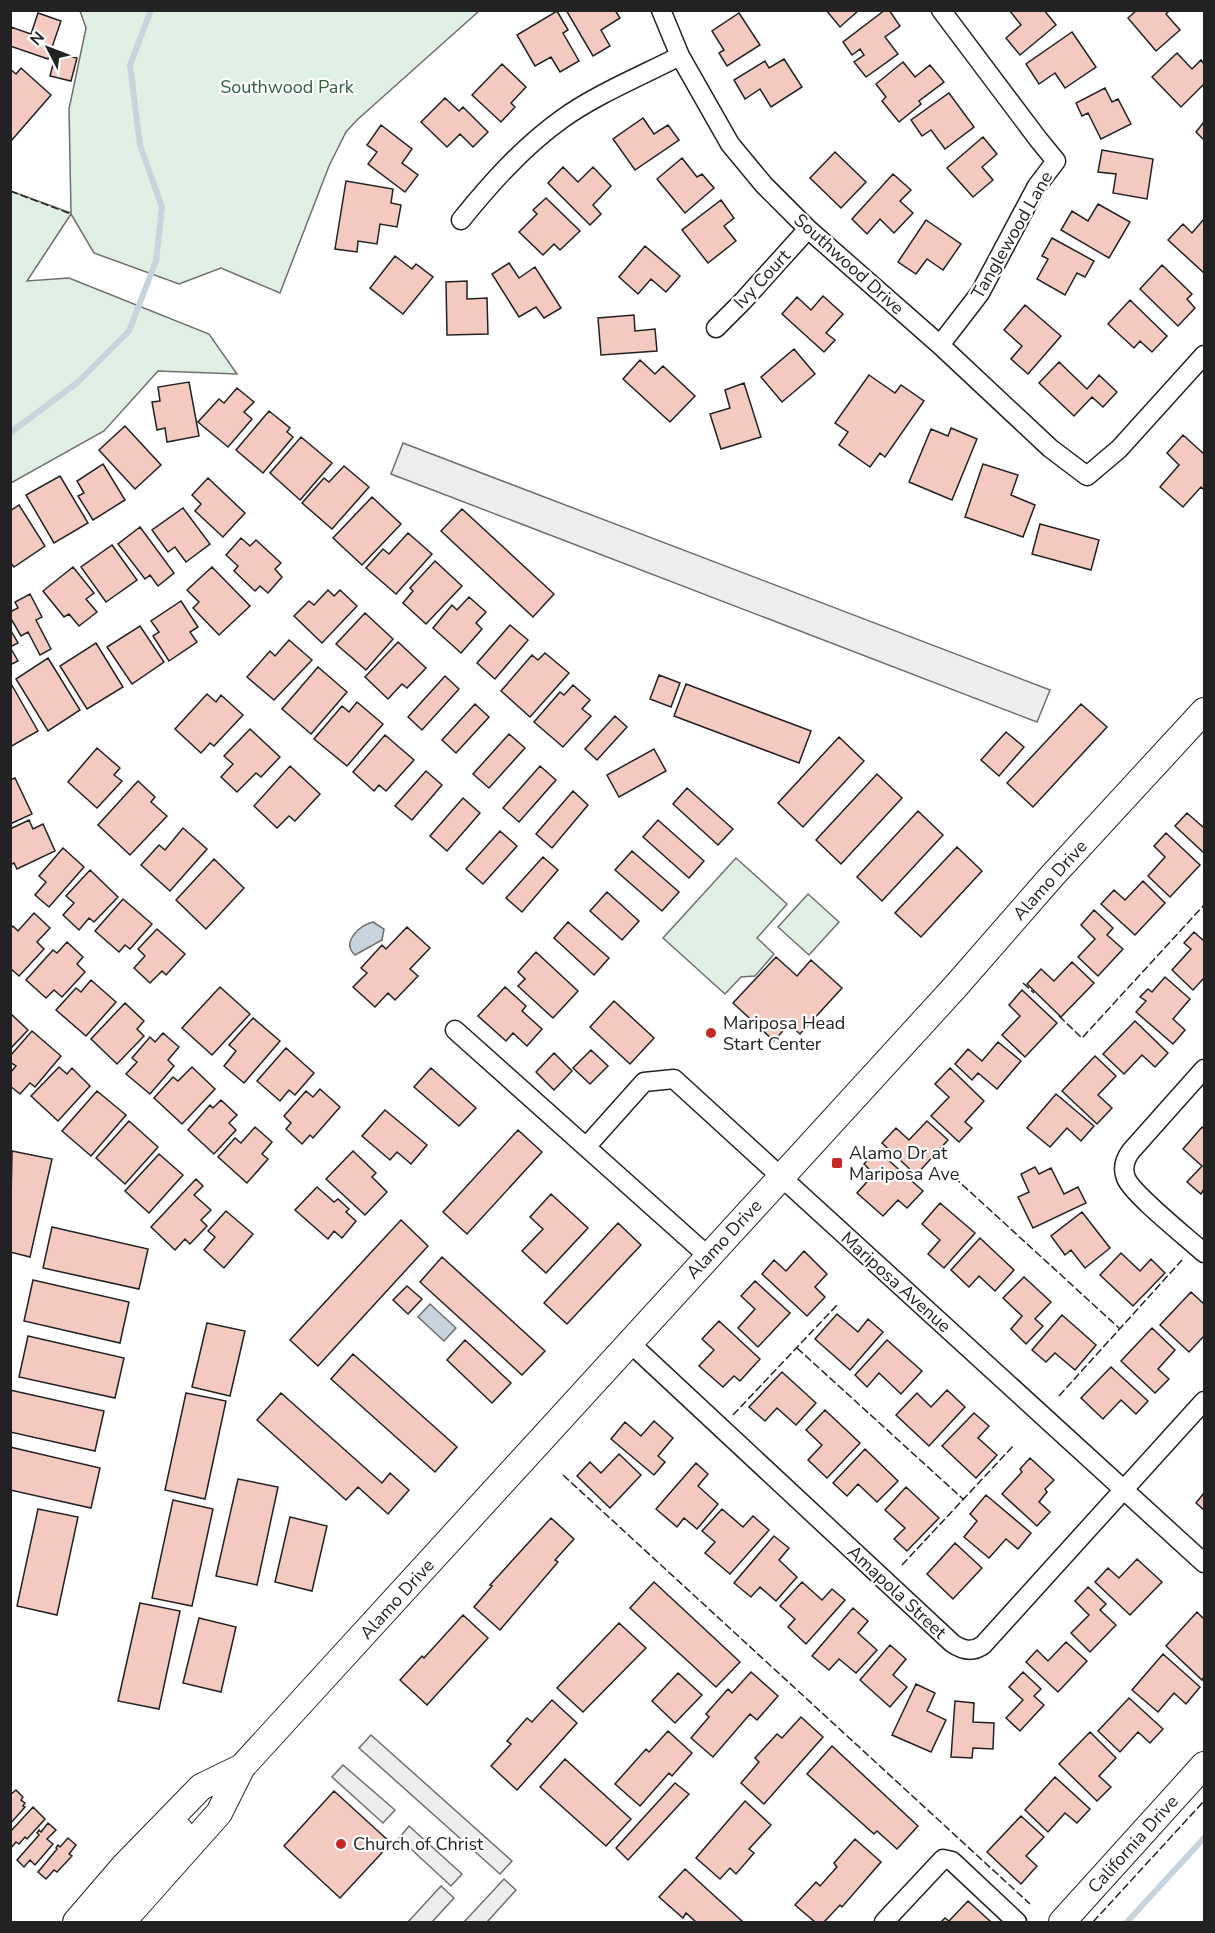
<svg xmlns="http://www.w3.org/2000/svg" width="1215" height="1933" font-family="'Nunito Sans',sans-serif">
  <rect width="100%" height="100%" fill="#fff"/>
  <path fill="#e0efe3" stroke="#6f6f6f" stroke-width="1.5" d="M80,11H479L357,120L346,132L329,166L280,293L221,268L179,284L94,253L71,214L27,281L69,278L209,334L237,374L158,371L104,431L11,483V191L71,213L69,109L86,28Z
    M736,858L787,904L757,938L774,954L755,976L741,977L725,994L663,938Z
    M808,894L839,922L809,955L778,927Z"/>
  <path fill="#ededed" stroke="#6f6f6f" stroke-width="1.5" d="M403,443L1050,690L1037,722L391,474Z
    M371,1735L512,1861L500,1874L359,1748Z
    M343,1765L395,1810L383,1823L332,1777Z
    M409,1826L462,1874L451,1886L399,1838Z
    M504,1879L516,1890L487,1922H464Z
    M441,1886L454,1898L432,1922H408Z"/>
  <path fill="#c7d3dd" stroke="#6f6f6f" stroke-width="1.5" d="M373,922L384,929L382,940L355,955C341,943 359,925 373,922Z
    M430,1304L456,1328L444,1341L418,1317Z"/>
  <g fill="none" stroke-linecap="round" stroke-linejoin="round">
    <path stroke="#c7d3dd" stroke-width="6" d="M10,433L78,382L129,331L156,261L162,207L140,145L130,65L151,10
      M1127,1922L1204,1838"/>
  </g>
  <path fill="#f3c9c0" stroke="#222" stroke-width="1.5" d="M566,10H615L620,18L601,30L610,46L593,56Z
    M826,10H859L840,27Z
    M885,10H889L900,26L885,37L898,54L866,77L854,62L864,55L860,49L852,55L843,42Z
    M1044,10L1056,25L1020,55L1006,38L1021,25L1010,11Z
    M1137,10H1170L1166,14L1180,30L1156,51L1128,18Z
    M557,11L568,30L563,33L579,61L560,72L551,57L535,66L517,35Z
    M38,13L61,21L48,59L10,46L11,27L31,34Z
    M739,13L760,45L727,66L719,53L724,50L712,31Z
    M1072,32L1096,67L1065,88L1055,73L1039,84L1026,64Z
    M56,53L77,58L71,81L50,76Z
    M1177,53L1192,69L1201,60L1204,64V84L1181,107L1152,77Z
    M784,59L802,87L771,107L760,89L745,99L734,80L765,61L769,68Z
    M903,62L915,77L930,65L944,82L919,101L921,104L899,122L882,101L886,97L876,84Z
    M502,64L526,87L511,103L515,107L501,122L472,95Z
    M21,68L51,95L11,141L10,69L16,74Z
    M1105,88L1112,102L1118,99L1131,124L1101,139L1088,113L1082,116L1076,103Z
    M949,93L974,127L945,149L931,130L922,136L911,120Z
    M445,98L459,111L463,107L488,132L473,147L460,134L447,147L421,122Z
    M643,118L654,134L668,125L679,140L635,170L613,139Z
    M1204,122V140L1196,132Z
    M381,125L412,149L402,163L418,175L405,192L368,164L377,152L367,145Z
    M983,137L997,154L982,167L993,180L973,197L947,168Z
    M1102,150L1153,159L1147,199L1113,193L1116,174L1098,172Z
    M835,152L866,182L841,208L810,178Z
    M682,158L697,177L702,174L714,188L685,213L657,179Z
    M563,167L578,182L593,167L611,186L593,205L601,214L590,225L548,183Z
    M893,174L911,190L900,201L913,213L894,233L880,219L867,234L852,219Z
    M346,181L393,189L391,203L401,205L397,227L380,224L377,244L358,241L357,252L335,249Z
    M546,198L580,231L560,250L554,244L543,255L519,232L537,214L533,210Z
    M721,200L734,218L724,226L736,241L708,263L682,230Z
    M1098,204L1130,222L1109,258L1061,230L1072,211L1088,221Z
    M1204,219V273L1168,240L1183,224L1192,233Z
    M926,220L961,244L943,270L927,259L916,274L898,262Z
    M1052,238L1094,261L1085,277L1077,273L1065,295L1037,279L1048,259L1042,256Z
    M645,246L680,276L666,292L651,279L638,294L619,277Z
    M395,256L412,269L416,264L433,277L403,314L370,288Z
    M509,263L519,278L535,267L561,308L544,318L536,307L519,317L492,274Z
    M1162,265L1192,294L1187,299L1195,308L1178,326L1140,289Z
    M467,281V299L487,298L488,334L447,335L446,282Z
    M823,296L843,314L826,333L835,340L824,352L782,314L797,297L811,310Z
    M1130,300L1167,336L1152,352L1140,341L1134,348L1108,324Z
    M1025,305L1061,336L1028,374L1011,359L1022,346L1004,330Z
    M634,315L635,331L655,329L657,351L601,355L598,318Z
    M794,349L815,374L782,402L761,377Z
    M640,360L655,374L663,366L695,396L670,422L623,379Z
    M1059,362L1087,389L1099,375L1117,392L1103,407L1092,397L1074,416L1039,383Z
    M869,375L895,393L901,385L924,401L885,457L880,453L870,467L839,445L848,432L835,423Z
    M189,382L199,436L167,442L165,428L157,430L152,402L160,401L158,387Z
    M744,383L761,437L721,449L710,414L730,408L725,390Z
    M237,388L254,402L244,412L252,419L228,447L198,422L219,399L224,403Z
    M269,411L290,428L287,432L293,437L263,473L236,450Z
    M125,426L161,465L135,489L99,450Z
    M951,428L977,439L952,500L909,482L931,429L948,436Z
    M1183,435L1204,454V490L1201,487L1183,507L1160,487L1179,465L1167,453Z
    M301,437L332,463L300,500L270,473Z
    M103,464L125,500L93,520L78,496L84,493L77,481Z
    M983,464L1018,475L1011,495L1035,505L1023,537L965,517Z
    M344,466L369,487L332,529L302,503L324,478L329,482Z
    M60,476L88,523L54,543L26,495Z
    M208,478L245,513L223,537L195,511L201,504L192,495Z
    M372,497L401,524L362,565L333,538Z
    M19,505L45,546L14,567L10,562V511Z
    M183,508L210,544L186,562L175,547L168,552L152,530Z
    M462,509L554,594L533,617L441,531Z
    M1040,524L1099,540L1091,570L1032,554Z
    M140,527L174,573L158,586L150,575L145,579L118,544Z
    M408,533L432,554L396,594L366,568L383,549L389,554Z
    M241,538L250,546L256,540L281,563L275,569L282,577L268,593L260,586L255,591L234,571L238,566L226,555Z
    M112,545L137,580L106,602L81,567Z
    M435,561L462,586L426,624L403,603L413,591L410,588Z
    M73,567L94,593L86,599L97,612L79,626L69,614L64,617L43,591Z
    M212,567L250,606L219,635L193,608L199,602L187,590Z
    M328,590L334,596L340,590L357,606L322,643L294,616L309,601L314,605Z
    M30,594L42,617L36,620L51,649L40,655L28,632L21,636L10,617V612L18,608L15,602Z
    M469,597L486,612L476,623L482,629L461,653L433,628L452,605L457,610Z
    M181,601L198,627L190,632L197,642L169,661L153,636L159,632L151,621Z
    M365,613L393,639L366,670L336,644Z
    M510,625L528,640L495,679L477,663Z
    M140,626L164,662L132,684L107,647Z
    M10,629L18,643L10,647Z
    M289,640L312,660L274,700L247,677L270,651L275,656Z
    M398,642L426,668L407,688L402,684L388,699L365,677Z
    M96,643L123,687L87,709L60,666Z
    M10,647L18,661L10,665Z
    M545,653L569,673L530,717L501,691L532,655L538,660Z
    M48,658L80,710L48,731L16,679Z
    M318,667L347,692L311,734L282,709Z
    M659,675L680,683L671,707L650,699Z
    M445,676L459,689L422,730L408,717Z
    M10,682L38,731L10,747Z
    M686,684L811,731L799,763L674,716Z
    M573,685L590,700L582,709L591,716L563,747L534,722L560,692L564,695Z
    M207,694L216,702L221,695L243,715L214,746L210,743L201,753L175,729Z
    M357,702L383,724L347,766L314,739L342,706L349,712Z
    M475,704L489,717L456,753L442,740Z
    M1081,704L1107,727L1033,807L1007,783Z
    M615,716L627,727L597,760L585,749Z
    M250,729L280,757L261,777L256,773L237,792L221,777L233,764L224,756Z
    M1006,732L1024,747L999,776L981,760Z
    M509,734L525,748L489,788L473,774Z
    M385,735L414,760L386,791L379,785L374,791L353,772Z
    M839,737L864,761L803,827L778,803Z
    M97,748L120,768L114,775L122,781L97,808L68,782Z
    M654,749L666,771L619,797L607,775Z
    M290,766L320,794L295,821L289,816L277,828L254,806Z
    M540,766L556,780L519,822L503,808Z
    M426,771L442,785L412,820L395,806Z
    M877,774L902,798L841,864L816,840Z
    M15,778L32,814L10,824V780Z
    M138,781L155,797L151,802L167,816L130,855L98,825Z
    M687,788L733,829L718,845L673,804Z
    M573,791L588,805L552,848L536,834Z
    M463,798L480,813L447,851L430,836Z
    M918,811L943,835L882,901L857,877Z
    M1187,813L1203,827L1204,826V853L1175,826Z
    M29,820L33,829L43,824L55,851L17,869L14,863L10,865V829Z
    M658,820L704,861L689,878L643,837Z
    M183,828L207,849L170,891L141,865L159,845L165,850Z
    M500,831L517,846L483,884L466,869Z
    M1166,833L1200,865L1170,897L1148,876L1165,857L1154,846Z
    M957,847L982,871L921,937L895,913Z
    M63,848L84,867L49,907L35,895L46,882L39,876Z
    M632,851L679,892L662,911L615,870Z
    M543,857L558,870L522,912L506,898Z
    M214,859L244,888L206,929L176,900Z
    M90,870L118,897L94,922L89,918L79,930L63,915L74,903L66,896Z
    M1143,881L1165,903L1135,935L1101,904L1114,890L1125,900Z
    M607,892L639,921L622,940L590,911Z
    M123,899L152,924L130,949L125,945L119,952L95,931Z
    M1094,910L1113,928L1107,935L1123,949L1098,976L1078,957L1095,939L1081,925Z
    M34,913L50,928L37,942L44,949L19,976L10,968V929L13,926L18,931Z
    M568,922L609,958L594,975L554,938Z
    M407,927L430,948L410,969L418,976L395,1000L388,993L375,1007L353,987L367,973L361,968L382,945L386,949Z
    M157,929L185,954L166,975L162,971L150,983L134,968L145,956L138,949Z
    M1194,932L1204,941V978L1193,990L1172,970L1191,949L1184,943Z
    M67,942L83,957L77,964L85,972L62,997L54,990L46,998L26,980L53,950L57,953Z
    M536,952L578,991L553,1018L518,986L525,979L518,972Z
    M776,957L797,976L811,960L842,988L800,1034L789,1024L774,1041L733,1003Z
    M1072,962L1094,983L1061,1017L1027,984L1041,969L1054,981Z
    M1165,977L1190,999L1173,1019L1185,1030L1173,1044L1136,1012L1146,1001L1140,997L1148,989L1152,992Z
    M91,980L116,1002L86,1036L56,1010L76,988L81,992Z
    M220,987L250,1014L212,1055L182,1028Z
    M505,987L526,1006L522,1011L542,1029L527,1046L513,1033L506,1041L478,1016Z
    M1022,990L1057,1023L1025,1057L1002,1035L1020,1016L1009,1005Z
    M614,1001L654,1038L630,1064L590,1027Z
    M125,1003L144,1021L137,1029L144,1036L117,1064L91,1039Z
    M10,1013L28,1030L10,1049Z
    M253,1018L280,1041L244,1083L224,1066L236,1051L229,1045Z
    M1135,1021L1168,1053L1155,1067L1142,1055L1124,1074L1103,1054Z
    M32,1031L61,1056L35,1087L30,1083L20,1094L10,1086V1073L16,1066L10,1062V1056Z
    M163,1033L179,1047L168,1060L174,1066L150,1094L126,1074L137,1062L132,1058L150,1037L155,1042Z
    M998,1042L1021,1061L997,1089L978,1073L972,1080L955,1064L968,1049L982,1061Z
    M286,1048L314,1073L295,1095L289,1090L280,1101L257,1081Z
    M591,1050L608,1066L590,1084L573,1068Z
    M554,1053L572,1071L554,1090L536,1072Z
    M1095,1056L1116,1076L1098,1095L1112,1108L1097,1124L1062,1091Z
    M59,1067L67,1074L72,1068L90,1086L58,1121L31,1096Z
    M192,1067L215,1089L182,1124L154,1098L173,1077L178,1081Z
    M431,1068L476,1108L459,1126L414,1087Z
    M950,1068L984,1101L965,1122L972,1128L959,1142L931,1116L949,1097L935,1084Z
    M320,1089L340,1107L313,1138L310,1135L302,1144L286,1129L291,1123L284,1116L306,1091L313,1097Z
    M97,1091L126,1115L91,1156L62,1131Z
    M1056,1094L1094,1126L1081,1141L1067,1128L1050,1147L1027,1128Z
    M221,1100L237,1115L229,1123L236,1130L214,1154L188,1130L210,1105L213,1108Z
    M385,1110L427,1145L411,1164L397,1152L390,1160L362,1136Z
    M129,1121L158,1147L125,1184L96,1158Z
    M927,1121L948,1140L916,1175L882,1143L896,1128L909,1140Z
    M255,1127L272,1142L262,1154L268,1159L247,1183L218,1157L235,1138L241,1143Z
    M1202,1127L1204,1129V1189L1201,1194L1187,1182L1202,1166L1183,1149Z
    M518,1130L542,1152L467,1234L443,1212Z
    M877,1150L923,1191L907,1208L898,1200L883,1216L857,1193L874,1174L864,1164Z
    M12,1151L52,1159L30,1257L10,1252Z
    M353,1151L376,1173L372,1177L387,1192L365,1215L326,1179Z
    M159,1154L183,1175L149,1213L125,1191Z
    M1035,1167L1039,1174L1051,1168L1064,1194L1078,1187L1086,1203L1033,1228L1018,1197L1029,1192L1021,1174Z
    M196,1179L203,1186L194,1195L211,1210L201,1220L207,1226L190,1244L185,1239L175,1250L151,1227Z
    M317,1187L334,1202L338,1199L349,1209L346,1212L356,1221L342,1238L334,1231L328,1239L295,1210Z
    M551,1194L588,1228L546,1273L522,1251L543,1229L530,1217Z
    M940,1203L975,1233L944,1268L928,1254L940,1240L922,1224Z
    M226,1211L253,1234L224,1268L204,1250L215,1237L208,1231Z
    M1082,1212L1110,1248L1085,1268L1071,1250L1065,1255L1051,1236Z
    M401,1220L428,1246L318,1366L290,1340Z
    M618,1223L641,1245L567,1324L544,1303Z
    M52,1227L148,1249L139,1289L43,1268Z
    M980,1238L1014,1270L995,1291L979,1276L969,1287L951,1270Z
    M804,1251L827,1274L815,1287L825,1297L807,1316L762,1274L774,1260L786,1271Z
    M1121,1253L1140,1271L1151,1259L1165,1273L1133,1306L1100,1275Z
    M442,1257L545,1351L522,1375L420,1282Z
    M1024,1277L1051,1302L1035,1319L1043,1326L1026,1344L1011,1329L1022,1316L1003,1298Z
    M33,1280L129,1302L120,1343L24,1321Z
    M755,1281L790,1313L758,1347L738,1328L755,1309L741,1296Z
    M407,1286L422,1299L408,1314L393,1300Z
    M1191,1292L1204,1304V1336L1189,1352L1160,1325Z
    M837,1314L858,1332L868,1319L883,1332L850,1370L815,1339Z
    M1062,1315L1096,1345L1075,1370L1055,1353L1046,1362L1032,1350Z
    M719,1321L760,1359L740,1381L734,1376L723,1387L699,1366L714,1350L702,1339Z
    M207,1323L245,1331L230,1396L192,1387Z
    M1152,1328L1175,1350L1158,1369L1169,1379L1155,1393L1121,1361Z
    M28,1336L124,1358L115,1398L19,1377Z
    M465,1340L511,1383L492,1403L447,1360Z
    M887,1340L922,1371L901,1394L879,1373L867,1387L855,1375Z
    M353,1354L457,1447L435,1472L331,1379Z
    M1111,1367L1148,1401L1136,1414L1121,1400L1103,1419L1081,1398Z
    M782,1372L816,1403L796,1425L777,1408L765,1421L749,1407Z
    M10,1390L104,1411L95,1451L10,1432Z
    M947,1390L965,1407L929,1446L896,1415L917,1393L931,1407Z
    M186,1393L226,1401L205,1499L165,1490Z
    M281,1393L382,1483L390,1473L409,1490L388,1514L358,1487L346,1500L257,1420Z
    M825,1410L860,1443L827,1478L808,1460L822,1445L806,1430Z
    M974,1413L989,1426L978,1438L997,1455L976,1478L942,1446Z
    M654,1421L673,1438L658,1456L665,1462L654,1475L611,1439L625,1422L641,1436Z
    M10,1447L100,1468L91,1508L10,1490Z
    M865,1449L898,1481L877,1502L858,1484L847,1496L833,1483Z
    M619,1454L641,1475L610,1508L577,1476L590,1462L601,1473Z
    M1030,1458L1054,1480L1045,1489L1047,1492L1039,1502L1050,1512L1037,1526L1002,1494L1022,1472L1020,1469Z
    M696,1463L708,1474L698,1486L718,1504L697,1529L684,1518L677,1527L656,1509Z
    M238,1479L278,1487L257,1585L216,1576Z
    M906,1487L939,1518L907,1551L894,1539L905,1528L885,1510Z
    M1204,1493V1510L1196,1503Z
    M986,1495L1031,1533L1018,1549L1006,1539L989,1558L964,1537L977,1521L970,1514Z
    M173,1500L213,1509L192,1606L152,1598Z
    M38,1509L78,1517L57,1615L17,1606Z
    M722,1509L743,1527L753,1516L769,1530L730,1574L705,1553L715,1542L702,1531Z
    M290,1517L327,1526L312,1591L275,1582Z
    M551,1518L574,1539L555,1560L558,1562L500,1630L474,1607L492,1586L490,1585Z
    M774,1536L789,1548L779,1560L797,1577L776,1601L760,1587L751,1597L734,1583Z
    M955,1543L982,1568L953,1599L927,1574Z
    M1137,1559L1162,1582L1130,1615L1095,1582L1108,1568L1119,1578Z
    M654,1582L740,1662L716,1687L630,1608Z
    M802,1582L822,1600L832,1589L845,1600L806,1644L788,1627L795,1619L780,1606Z
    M1088,1587L1106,1604L1100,1610L1116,1625L1090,1652L1071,1633L1089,1615L1075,1601Z
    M140,1603L180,1611L159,1709L118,1701Z
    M853,1608L868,1621L858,1633L877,1650L856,1673L839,1659L829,1670L812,1656Z
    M1197,1612L1204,1619V1677L1202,1680L1166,1646Z
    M463,1615L488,1638L427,1705L400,1680L422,1656L424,1658Z
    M199,1618L236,1627L221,1692L183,1683Z
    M619,1623L646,1648L583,1712L557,1688Z
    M1066,1642L1087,1661L1058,1692L1026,1662L1037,1650L1048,1661Z
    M890,1645L906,1659L893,1675L907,1687L890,1707L860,1680Z
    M1163,1654L1200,1687L1186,1704L1174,1693L1158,1712L1132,1690Z
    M751,1672L778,1696L757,1720L750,1714L713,1757L691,1738L709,1717L706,1714L728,1689L732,1693Z
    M1023,1672L1041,1689L1034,1696L1044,1705L1020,1731L1006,1718L1023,1700L1009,1687Z
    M678,1673L702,1695L675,1723L652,1701Z
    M916,1684L935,1693L927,1711L946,1720L931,1752L892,1735Z
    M1129,1698L1163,1729L1150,1743L1138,1732L1120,1752L1098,1731Z
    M552,1700L577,1723L517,1790L491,1766L511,1744L507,1741L527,1718L532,1722Z
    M955,1701L974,1703L973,1722L994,1723L993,1749L973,1748L972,1758L951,1757Z
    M801,1717L823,1737L764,1804L741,1783L759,1762L755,1758L777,1734L782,1738Z
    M668,1731L692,1753L672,1776L669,1773L640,1806L615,1784L646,1749L649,1752Z
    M1090,1732L1116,1758L1099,1776L1111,1787L1097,1801L1059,1764Z
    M832,1746L918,1826L897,1849L877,1831L874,1834L807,1774Z
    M565,1759L631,1819L606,1846L540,1787Z
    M1055,1777L1090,1809L1077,1823L1065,1813L1048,1832L1025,1810Z
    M675,1783L689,1794L628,1860L616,1848Z
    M16,1790L23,1797L21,1800L25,1803L23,1806L25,1807L10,1824L11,1794Z
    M334,1791L391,1843L340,1898L284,1846Z
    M745,1801L771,1825L749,1849L754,1853L736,1874L730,1868L720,1879L696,1858Z
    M33,1807L45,1819L27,1839L25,1837L19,1844L16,1842L10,1849V1832Z
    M1021,1816L1044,1837L1026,1856L1037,1866L1021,1884L987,1852Z
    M48,1823L56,1830L47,1839L53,1844L35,1865L30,1860L24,1867L17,1860L39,1835L37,1833L39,1830L41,1832Z
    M68,1838L76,1845L69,1854L72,1856L57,1872L54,1870L46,1879L38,1872L57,1849L56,1848L58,1845L60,1847Z
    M855,1839L881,1862L842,1907L840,1905L824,1922H815L795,1905L816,1882L820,1886L837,1867L834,1863Z
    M685,1869L743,1922H696L686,1913L683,1918L659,1897Z
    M968,1901L991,1922H941L945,1918L949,1921Z"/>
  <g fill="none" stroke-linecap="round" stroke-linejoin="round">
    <defs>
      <path id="street" d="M661,10L680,56L730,144L764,185L808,229L940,345L1050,448L1087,476L1119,449L1204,355
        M461,220C491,183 523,147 562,119C595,95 643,75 680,56
        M716,328L743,301L808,229
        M940,345L980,293L1037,186L1056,161L1038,139L941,10
        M455,1030L708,1256
        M1204,1069L1131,1151C1125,1159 1122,1168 1126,1178C1132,1194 1189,1239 1204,1253
        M586,1147L644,1082L674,1079L1204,1563
        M629,1342L952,1643C962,1650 972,1653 983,1645L1204,1401
        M884,1922L943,1859L952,1861L1017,1922"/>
      <path id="secondary" d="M76,1922L125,1865L201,1787L242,1767
        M101,1922L180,1830
        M122,1922L219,1813L242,1767L956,986L1052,876L1204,711
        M1062,1922L1204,1765"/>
    </defs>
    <use href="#street" stroke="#222" stroke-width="21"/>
    <use href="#secondary" stroke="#222" stroke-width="28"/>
    <use href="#street" stroke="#fff" stroke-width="18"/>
    <use href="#secondary" stroke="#fff" stroke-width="26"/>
    <path stroke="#222" stroke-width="1.5" stroke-dasharray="8 3" stroke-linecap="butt" d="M10,191L71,214
      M1023,983L1034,993
      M1059,1016L1082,1038L1204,905
      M954,1177L1120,1329
      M797,1348L963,1499
      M1059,1396L1182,1260
      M733,1415L838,1304
      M563,1475L1030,1904
      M902,1565L1014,1445
      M1093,1922L1204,1801"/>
  </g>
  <g fill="#c62828" stroke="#fff" stroke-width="2">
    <circle cx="711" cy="1033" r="6"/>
    <rect x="831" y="1157" width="12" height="12" rx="3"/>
    <circle cx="341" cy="1844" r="6"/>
  </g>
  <g text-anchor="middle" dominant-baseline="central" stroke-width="4.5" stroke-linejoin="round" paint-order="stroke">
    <g font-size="18" fill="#2f5e38" stroke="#fff">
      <text x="287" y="87">Southwood Park</text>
    </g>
    <g font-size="18" fill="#222" stroke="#fff">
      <text transform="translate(1012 235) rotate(-60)">Tanglewood Lane</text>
      <text transform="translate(849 264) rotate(42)">Southwood Drive</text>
      <text transform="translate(762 279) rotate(-47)">Ivy Court</text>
      <text transform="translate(1050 880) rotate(-48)">Alamo Drive</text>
      <text transform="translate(724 1239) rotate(-47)">Alamo Drive</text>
      <text transform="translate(896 1282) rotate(42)">Mariposa Avenue</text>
      <text transform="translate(897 1592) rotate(43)">Amapola Street</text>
      <text transform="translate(397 1599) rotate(-48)">Alamo Drive</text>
      <text transform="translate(1133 1844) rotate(-48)">California Drive</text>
    </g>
    <g font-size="18" fill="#222" stroke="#fff" text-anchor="start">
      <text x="723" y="1023">Mariposa Head<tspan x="723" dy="21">Start Center</tspan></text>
      <text x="849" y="1153">Alamo Dr at<tspan x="849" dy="21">Mariposa Ave</tspan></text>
      <text x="353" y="1844">Church of Christ</text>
    </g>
  </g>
  <rect width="1215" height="1933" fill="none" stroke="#222222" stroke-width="24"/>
  <g transform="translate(48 48) rotate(312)" stroke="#ffffff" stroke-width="4.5" paint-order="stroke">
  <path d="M0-4.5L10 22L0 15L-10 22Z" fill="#222222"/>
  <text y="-9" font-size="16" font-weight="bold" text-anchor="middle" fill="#222222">N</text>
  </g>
</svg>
